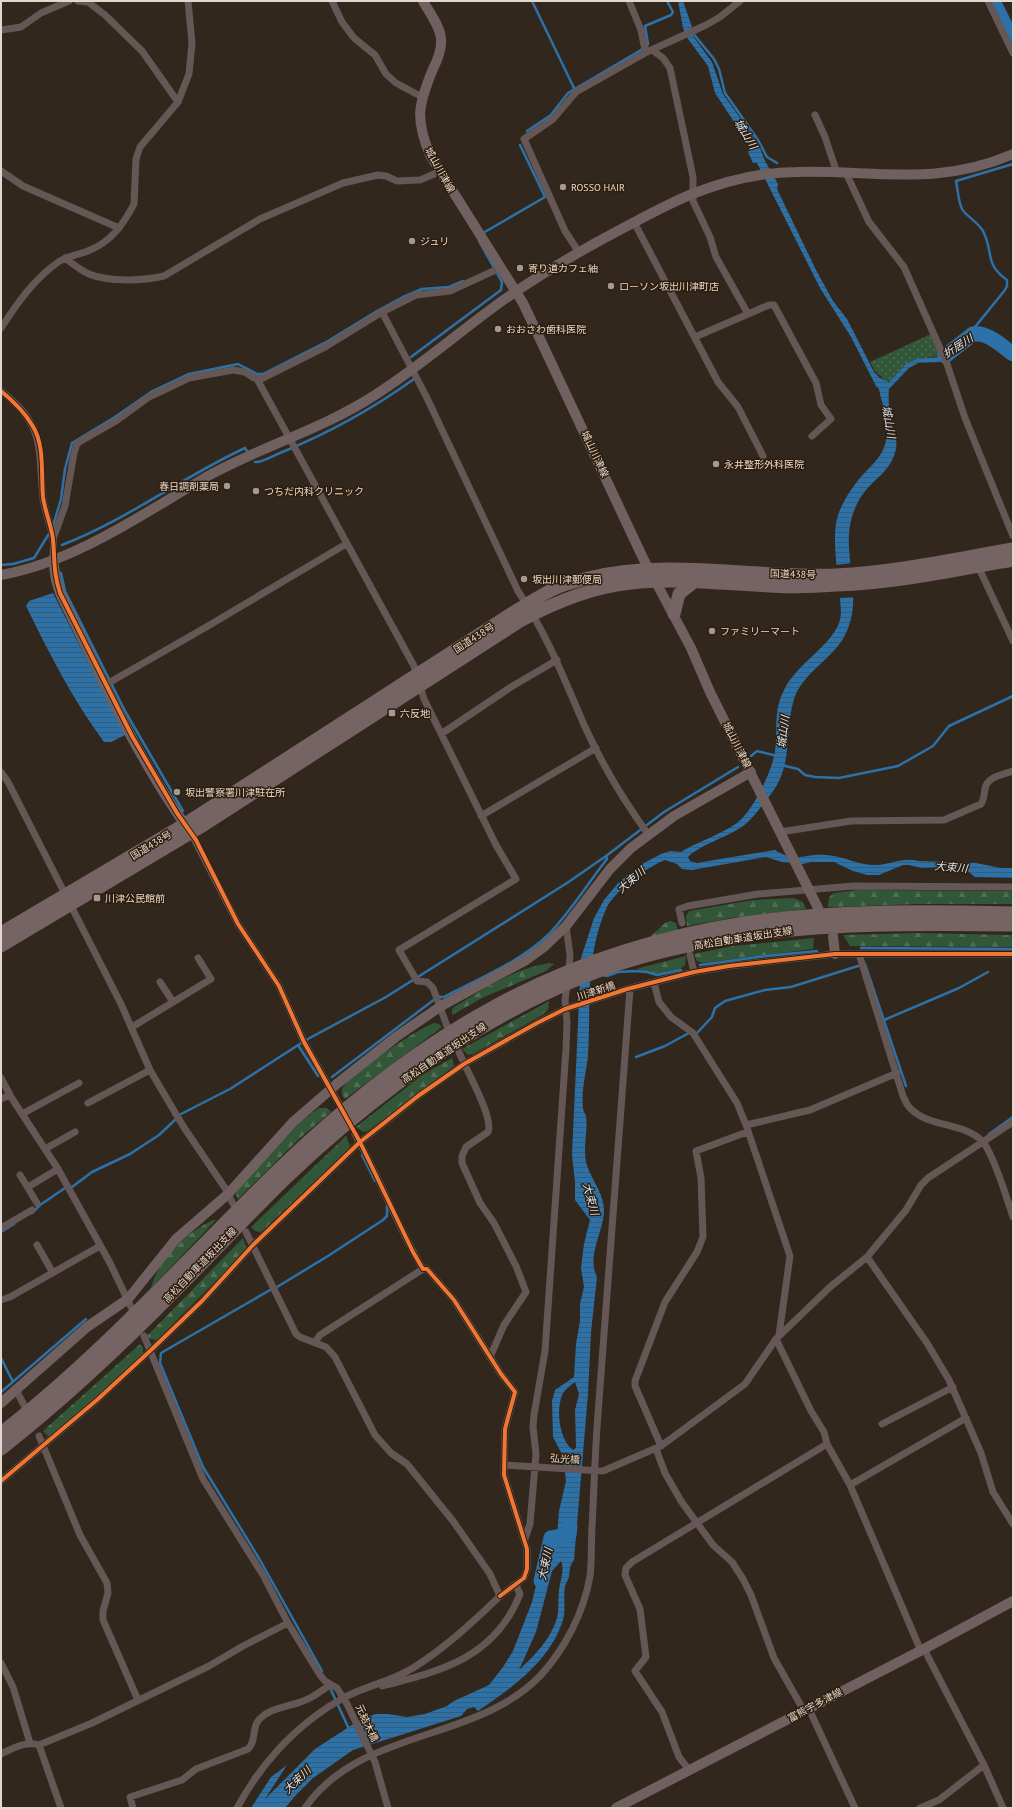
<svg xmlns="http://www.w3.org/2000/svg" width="1014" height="1809" font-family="'PT Sans','Noto Sans JP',sans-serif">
  <defs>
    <pattern id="grass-dots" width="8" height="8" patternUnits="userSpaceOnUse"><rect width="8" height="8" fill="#315738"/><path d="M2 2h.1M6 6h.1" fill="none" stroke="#4f6e54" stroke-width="1.8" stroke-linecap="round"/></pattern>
    <pattern id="forest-firs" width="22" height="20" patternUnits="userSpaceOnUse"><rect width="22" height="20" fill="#315738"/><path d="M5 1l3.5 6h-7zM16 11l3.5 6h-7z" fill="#4f6e54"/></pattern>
    <pattern id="water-rules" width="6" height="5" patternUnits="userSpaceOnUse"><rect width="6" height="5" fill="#2c72a8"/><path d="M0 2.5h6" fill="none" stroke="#375c78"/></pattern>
  </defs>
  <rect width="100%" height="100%" fill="#31271d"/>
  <path fill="url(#grass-dots)" d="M931,334L940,355L938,356C909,361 911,359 890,381H886L875,371L870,362Z"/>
  <path fill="url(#forest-firs)" d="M858,890L1013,891V904H918L828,907L829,897L834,893Z
    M793,898L803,902L806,909L731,918L687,926L686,916L689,911L753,900Z
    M670,921L676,923L678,931L649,938L665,923Z
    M919,933L1013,935V947L850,946L843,935Z
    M814,938L813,949L702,963L697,961L694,954L733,946Z
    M686,956L685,965L680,969L657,974L636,969Z
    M550,963L554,964L546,971L484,997L452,1015V1009L454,1007C484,989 515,968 550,963Z
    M549,1001L548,1010L542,1015L473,1054L468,1055L462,1049Z
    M435,1023L439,1024L442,1027L345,1099C343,1096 341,1093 342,1090C344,1078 422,1025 435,1023Z
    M452,1058L454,1066L367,1131L363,1132L356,1127L422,1075Z
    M319,1108H327L331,1112L300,1138L238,1199L236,1195L237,1191C262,1162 287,1129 319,1108Z
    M346,1136L350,1146L347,1150L261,1232L255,1231L251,1227Z
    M213,1220H216L151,1288C159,1258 186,1233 213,1220Z
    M243,1238L246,1248L243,1253L157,1340L149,1339L147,1336Z
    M140,1344L143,1347V1354L52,1437L48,1436L43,1431Z"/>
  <path fill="url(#water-rules)" fill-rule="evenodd" d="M678,1H683L692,27L693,36L712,62L723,94L758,143L765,161L778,184L777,189L816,270L833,301L847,319L874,372L880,378L889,382L907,363L917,359L938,357L961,342L962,345L939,362L918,363L909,368L889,389C888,399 889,409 891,419C893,428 898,439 896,449C891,470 879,475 866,490C856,502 850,518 849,534C847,567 862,603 845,635C833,659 803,672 794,699C784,731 794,764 771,794C762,805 754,818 743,826C728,837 699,845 688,857L690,861L697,863L775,850C797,864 804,853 826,855C844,856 860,866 878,865C891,864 904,857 918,861L976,863L1001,868H1013V878L975,877L965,869L956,867L921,868L909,865H903L879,875H867L853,871L834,862H811L803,864L782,862L766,857L692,870L682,869L677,864L665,860C647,867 616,890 607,907C585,955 591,1006 588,1056C586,1073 581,1091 583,1108C583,1111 585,1113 586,1116C588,1131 583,1146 586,1162C590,1178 604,1193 604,1210C604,1232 586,1255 597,1277L591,1332L588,1394L574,1560C569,1566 570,1570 569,1577C568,1580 566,1583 565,1586C563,1597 566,1609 563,1620C550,1661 512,1688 478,1711L474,1707L467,1709L461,1716L353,1750L313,1778L296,1795L285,1808H251L271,1777L287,1765L265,1799L315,1749L361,1719L376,1714H388L407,1717L425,1714L447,1706L454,1701L489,1685L503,1667L513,1651L532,1602L540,1569L553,1551L557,1538L559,1511L566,1481L563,1456L553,1437L552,1401L555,1390L574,1377L576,1344L580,1321V1304L584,1287L581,1268L584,1244L590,1220L575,1200V1182L572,1155L581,958L594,918L604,900L619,882L644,863L661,854L670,851L681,852C699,841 720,835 737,823C753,811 772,771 775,752C778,730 773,711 784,690C797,663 833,645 840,620C842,612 840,604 840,596C838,573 831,537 838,515C842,503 849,492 856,483C871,463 888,457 887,427C887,414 881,401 879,389L876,386L851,337L820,288L757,163H753L748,152L750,149L746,140L715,93L708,66L688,39L683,28ZM575,1382L579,1394L575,1410L576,1448L573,1450C559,1440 556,1410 562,1395C564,1390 571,1385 575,1382ZM561,1561C565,1571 560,1580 559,1590C558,1599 559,1610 557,1618C551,1639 534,1656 519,1670L536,1632L552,1571Z
    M53,593L125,735L111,742H104C73,700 49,653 26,606L29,601Z"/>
  <path fill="#31271d" d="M853,563L856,597L838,598L836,565Z"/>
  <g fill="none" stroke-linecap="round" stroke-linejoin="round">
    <path stroke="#2c72a8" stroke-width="2.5" d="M532,1L574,88
      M692,32L714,59L719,69L725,93L758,140L767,157L777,163
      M527,131L551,115L568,93L641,50L648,44L645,26L671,15L673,12L667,1
      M483,233L545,197L520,145
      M973,334L975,327L1005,290L1007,286V280C984,264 994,252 983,231C977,221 966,216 962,209C958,201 958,190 956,181L1013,164
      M411,357L501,290L502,282L479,241
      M255,462C261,463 273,456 280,453C329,433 371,410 414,379
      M53,526L61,499L65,469L72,443L115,417L151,392L189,374L238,364L257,374H263L328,341L377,311L403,297L422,289L449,287L463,281
      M62,545C127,520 182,477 245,448L247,451
      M1,565L13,564L34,558L50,532
      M61,573L65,591L125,711L183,811
      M751,756L757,751L777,756
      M781,765L798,769L805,775L815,777L839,778L898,766L933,746L949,726L1013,696
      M861,948L1013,949
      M865,964L906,1086
      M700,965L766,956L817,951
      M602,975L607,976L618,972L635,971L647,972L657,975L681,970
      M438,997H444C478,979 522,961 549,934C571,911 588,883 607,859L606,856L664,812L738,767
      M884,1020L959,988L988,972
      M697,1033L712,1017L715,1008L725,1001L765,990L791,987L858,966
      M298,1045L318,1076
      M636,1057L665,1046L689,1033
      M332,1077L435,999
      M181,1114L230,1089L306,1040L386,997L567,883L606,856
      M989,1134L1013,1117
      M362,1155L375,1181
      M72,1187L92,1172L130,1154L159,1135L176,1119
      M32,1213L40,1205L65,1188
      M1,1232L14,1224
      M277,1287L328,1256L383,1220L387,1216V1205
      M270,1290L161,1353L160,1363L203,1467L260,1560L322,1671
      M1,1358L13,1382
      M1,1392L86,1319
      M331,1690L349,1729"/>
    <path stroke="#2c72a8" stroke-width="15" d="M993,1L1013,41
      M945,356L973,334C988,332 1002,346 1013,354
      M541,1581L551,1538L569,1535L570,1526"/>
    <path stroke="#645756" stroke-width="7" d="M78,1L88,2L105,15L142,51L178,102
      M332,1L342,22L354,38L375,55L386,74L396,83L422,97
      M629,1L641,30L644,45L647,52
      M988,1L1013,53
      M1,30L21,27L41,13L69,1
      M652,50L663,58L670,68L693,177V201L710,237L716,257L748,314
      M815,115L825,137L837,173
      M1,171L23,186L119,228
      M846,173L869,222L904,267L947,364L965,418L1013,536
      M634,222L718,382L738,407L763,456
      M578,251L565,231L524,139L553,119L576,92L647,52L706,25L720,17L740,1
      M65,258C73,264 80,270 89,274C108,282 143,281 164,276L260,219L343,183L378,175L386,176L397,181L420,180L439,172
      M382,312L426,396L518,591C548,636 564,679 585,727C602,764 624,801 648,834
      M1,328C16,305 34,279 57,263C66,256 78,255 88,251C111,242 123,225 134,204L136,159L140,147L178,102L189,74L192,43L188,1
      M695,337L769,305H774L816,383L821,405L831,419L812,436
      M257,379L414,666L424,699L496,845L516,879L399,950L417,981L427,982L433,988L447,1026
      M1,391C46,425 38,449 43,498C45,511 50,524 53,537C54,544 53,552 53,559
      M53,539L65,506L74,453L77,444L81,441L116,421L149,397L189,378L233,370L245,372L254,378L261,379L325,347L382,312L416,295L450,291L500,268
      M977,564L1013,641
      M105,685L208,626L346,544
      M441,734L511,687L557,660
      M1,772L8,782L121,1004L150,1070L183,1126L225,1188L233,1204
      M481,816L596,748
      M780,832L851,821L944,820L981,804C984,800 984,794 985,789C987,776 1003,775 1013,771
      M191,833L238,924L279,986L304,1042L339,1104
      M682,923L679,909L688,906L758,894L853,886L1013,887
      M566,926L570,955L569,972
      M859,954L903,1096C905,1100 907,1106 911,1109C930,1128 965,1122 983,1142C994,1155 1007,1199 1013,1217
      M690,955L694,972
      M160,982L173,1002
      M654,983L659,1002L671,1017L693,1033L737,1103L746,1125L790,1256L779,1335
      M132,1027L211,979L198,958
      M459,1052C465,1068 494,1117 488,1132L466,1147L462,1156V1163L480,1203L494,1223L516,1266L526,1292L504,1325L490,1357
      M1,1078L11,1097L58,1169L110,1263L131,1307
      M1,1099L10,1095
      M88,1103L150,1070
      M22,1114L79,1083
      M746,1125L810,1110L897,1073
      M355,1134C380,1178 397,1226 423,1269H427L454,1300L501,1374L515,1392L505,1429L504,1475L527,1549V1569L524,1578L500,1596
      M45,1149L75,1132
      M20,1175L37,1203
      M28,1187L58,1169
      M1,1228L32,1210
      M37,1245L53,1273
      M867,1257L927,1343L949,1380L981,1453L993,1492L1013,1524
      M1,1300L10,1297L100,1246
      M144,1336L203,1479L263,1575L288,1623L320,1675L325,1681L337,1688L347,1704L375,1762L388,1808
      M776,1339L811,1411L824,1432L827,1444L850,1485L921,1651
      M315,1342L320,1335L423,1269
      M16,1390L24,1405
      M882,1424L953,1387
      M39,1436L80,1535L107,1583L108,1593L103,1611V1620L138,1700
      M661,1446L635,1386V1381L665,1302L697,1252L703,1237L701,1178L696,1151L747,1132
      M656,1449L665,1473L681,1501L713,1545L732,1562L743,1579L751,1595L774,1658L804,1711
      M505,1465L603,1471L661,1446L745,1384L776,1339L830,1287L867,1257L906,1210L921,1185L928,1178L1013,1122
      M1,1481L98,1399L150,1351L202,1301L253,1245L360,1142L418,1096L464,1064L537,1023L565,1009L627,989L694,972L729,966L835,954H1013
      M850,1485L966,1418
      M525,1539L530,1524L536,1454L533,1427L534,1415L545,1351L566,1049L567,1022L565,1001L567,983
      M924,1649L984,1765L1003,1808
      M1,1663L13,1687L30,1743
      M382,1686C441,1671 495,1658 520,1594L516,1585
      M809,1709L855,1808
      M39,1745L61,1808
      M1,1754C13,1748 25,1741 39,1745L92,1723L209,1666L243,1646L288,1623
      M690,1771L679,1757L662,1712L635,1671L646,1657L640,1609L625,1575L626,1568L632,1562L827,1444
      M133,1808L130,1797L182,1780L196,1769L248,1749C256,1742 252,1729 258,1721C269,1707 289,1707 303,1701C313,1698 322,1690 330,1685
      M237,1808C262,1762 297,1724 343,1698C366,1686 392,1681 413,1668C445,1648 473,1622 500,1596L490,1574L453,1521L407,1464L391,1453L375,1435L335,1357L326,1347L300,1337L296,1334L246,1232
      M305,1808C360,1728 475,1743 540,1676C565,1649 584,1612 590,1576C592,1560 591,1543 592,1527C594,1489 595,1452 598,1414C609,1272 619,1130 630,989
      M920,1808L939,1800L984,1765"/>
    <path stroke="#706060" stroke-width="10" d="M423,1C429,12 441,27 441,40C442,50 437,61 433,69C418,105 415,119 430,155L523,303L643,558L691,648L710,692L818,908
      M53,559L56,580L60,593C99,673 136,756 188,829
      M1,575C75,562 144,513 208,476C262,446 323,429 375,395C419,367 459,332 502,301C542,273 583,249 627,226C648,215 670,203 692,194C725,181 761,172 797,172C875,170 937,187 1013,154
      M833,936L835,954
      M1,1403L87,1327L128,1299L176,1239L228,1194L293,1122L338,1083L396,1037L441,1006L526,960L544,947L566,926L610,869L631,848L674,816L751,772
      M616,1808L924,1649L1013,1601"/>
    <path stroke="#766363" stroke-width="13" d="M674,614L679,594L694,582
      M1,933L185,824L514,612C528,604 542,594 556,588C567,583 578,581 588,578C670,558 753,578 836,575C896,572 954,559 1013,549
      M1,946L199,828L520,621C555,602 592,587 631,583C677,578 724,584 770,586C792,588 815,586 837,585C896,583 955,570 1013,560
      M1,1433C102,1355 186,1259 278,1170C415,1037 559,950 751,922C837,910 926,911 1013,913
      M1,1449C64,1400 122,1345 178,1288C215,1251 250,1213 287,1177C374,1095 471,1023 583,977C637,955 698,942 756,934C841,923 927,924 1013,925"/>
    <defs>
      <path id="cycleway" d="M1,391C12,400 25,413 32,425C45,444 41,475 43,497C45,511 51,525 53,539C55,560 53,571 60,593L132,736L177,813L196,840L238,924L279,986L304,1042L360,1142L413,1252L423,1269H427L454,1300L501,1374L515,1392L505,1429L504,1475L527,1549V1569L524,1578L500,1596
        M1,1481L98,1399L150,1351L202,1301L253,1245L360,1142L418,1096L464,1064L537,1023L565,1009L627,989L694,972L729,966L835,954H1013"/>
    </defs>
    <use href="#cycleway" stroke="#2e1d0c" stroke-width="6"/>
    <use href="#cycleway" stroke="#f07635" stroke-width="4"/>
  </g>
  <g fill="#a59a8f" stroke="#2e1d0c" stroke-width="1.5">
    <circle cx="563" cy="187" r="4"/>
    <circle cx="412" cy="241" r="4"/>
    <circle cx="520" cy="268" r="4"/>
    <circle cx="611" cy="286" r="4"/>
    <circle cx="498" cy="329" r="4"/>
    <circle cx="716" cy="464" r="4"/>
    <circle cx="227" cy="486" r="4"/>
    <circle cx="256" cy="491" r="4"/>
    <circle cx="524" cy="579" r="4"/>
    <circle cx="712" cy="631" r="4"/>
    <rect x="388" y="709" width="8" height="8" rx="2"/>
    <circle cx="177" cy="792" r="4"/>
    <rect x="93" y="894" width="8" height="8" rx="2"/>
  </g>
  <g text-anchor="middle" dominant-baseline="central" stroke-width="3" stroke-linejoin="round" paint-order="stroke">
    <g font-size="10" fill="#e3d8cd" stroke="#2e1d0c">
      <text transform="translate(440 170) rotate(61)">城山川津線</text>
      <text transform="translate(595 454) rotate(65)">城山川津線</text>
      <text transform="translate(793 574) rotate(2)">国道438号</text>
      <text transform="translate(474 638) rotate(-33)">国道438号</text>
      <text transform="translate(737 745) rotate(63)">城山川津線</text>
      <text transform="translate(151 845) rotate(-31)">国道438号</text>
      <text transform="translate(743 938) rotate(-9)">高松自動車道坂出支線</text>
      <text transform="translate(596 991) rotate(-18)">川津新橋</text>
      <text transform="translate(444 1053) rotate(-34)">高松自動車道坂出支線</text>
      <text transform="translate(200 1265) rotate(-46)">高松自動車道坂出支線</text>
      <text transform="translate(565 1459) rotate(4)">弘光橋</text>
      <text transform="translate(815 1705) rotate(-28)">富熊宇多津線</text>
      <text transform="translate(367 1723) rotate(65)">元結木橋</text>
    </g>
    <g font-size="10" fill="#e3d8cd" stroke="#2e1d0c" text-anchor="start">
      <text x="571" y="187">ROSSO HAIR</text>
      <text x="420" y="241">ジュリ</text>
      <text x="528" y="268">寄り道カフェ紬</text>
      <text x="619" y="286">ローソン坂出川津町店</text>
      <text x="506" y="329">おおさわ歯科医院</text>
      <text x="724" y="464">永井整形外科医院</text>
      <text x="219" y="486" text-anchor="end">春日調剤薬局</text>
      <text x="264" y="491">つちだ内科クリニック</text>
      <text x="532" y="579">坂出川津郵便局</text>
      <text x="720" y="631">ファミリーマート</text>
      <text x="400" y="713">六反地</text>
      <text x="185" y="792">坂出警察署川津駐在所</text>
      <text x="105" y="898">川津公民館前</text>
    </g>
    <g font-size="11" font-style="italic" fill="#d2e4f5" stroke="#2e1d0c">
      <text transform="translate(746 134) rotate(59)">城山川</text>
      <text transform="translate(958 346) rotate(-33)">折居川</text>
      <text transform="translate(889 422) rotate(81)">城山川</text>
      <text transform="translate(783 732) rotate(-83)">城山川</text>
      <text transform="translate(951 867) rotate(5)">大束川</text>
      <text transform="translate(631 880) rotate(-41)">大束川</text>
      <text transform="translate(591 1199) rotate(75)">大束川</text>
      <text transform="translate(545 1564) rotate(-78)">大束川</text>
      <text transform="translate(297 1780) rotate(-44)">大束川</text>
    </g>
  </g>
  <rect width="1014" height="1809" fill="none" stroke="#e3d8cd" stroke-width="4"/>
</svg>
